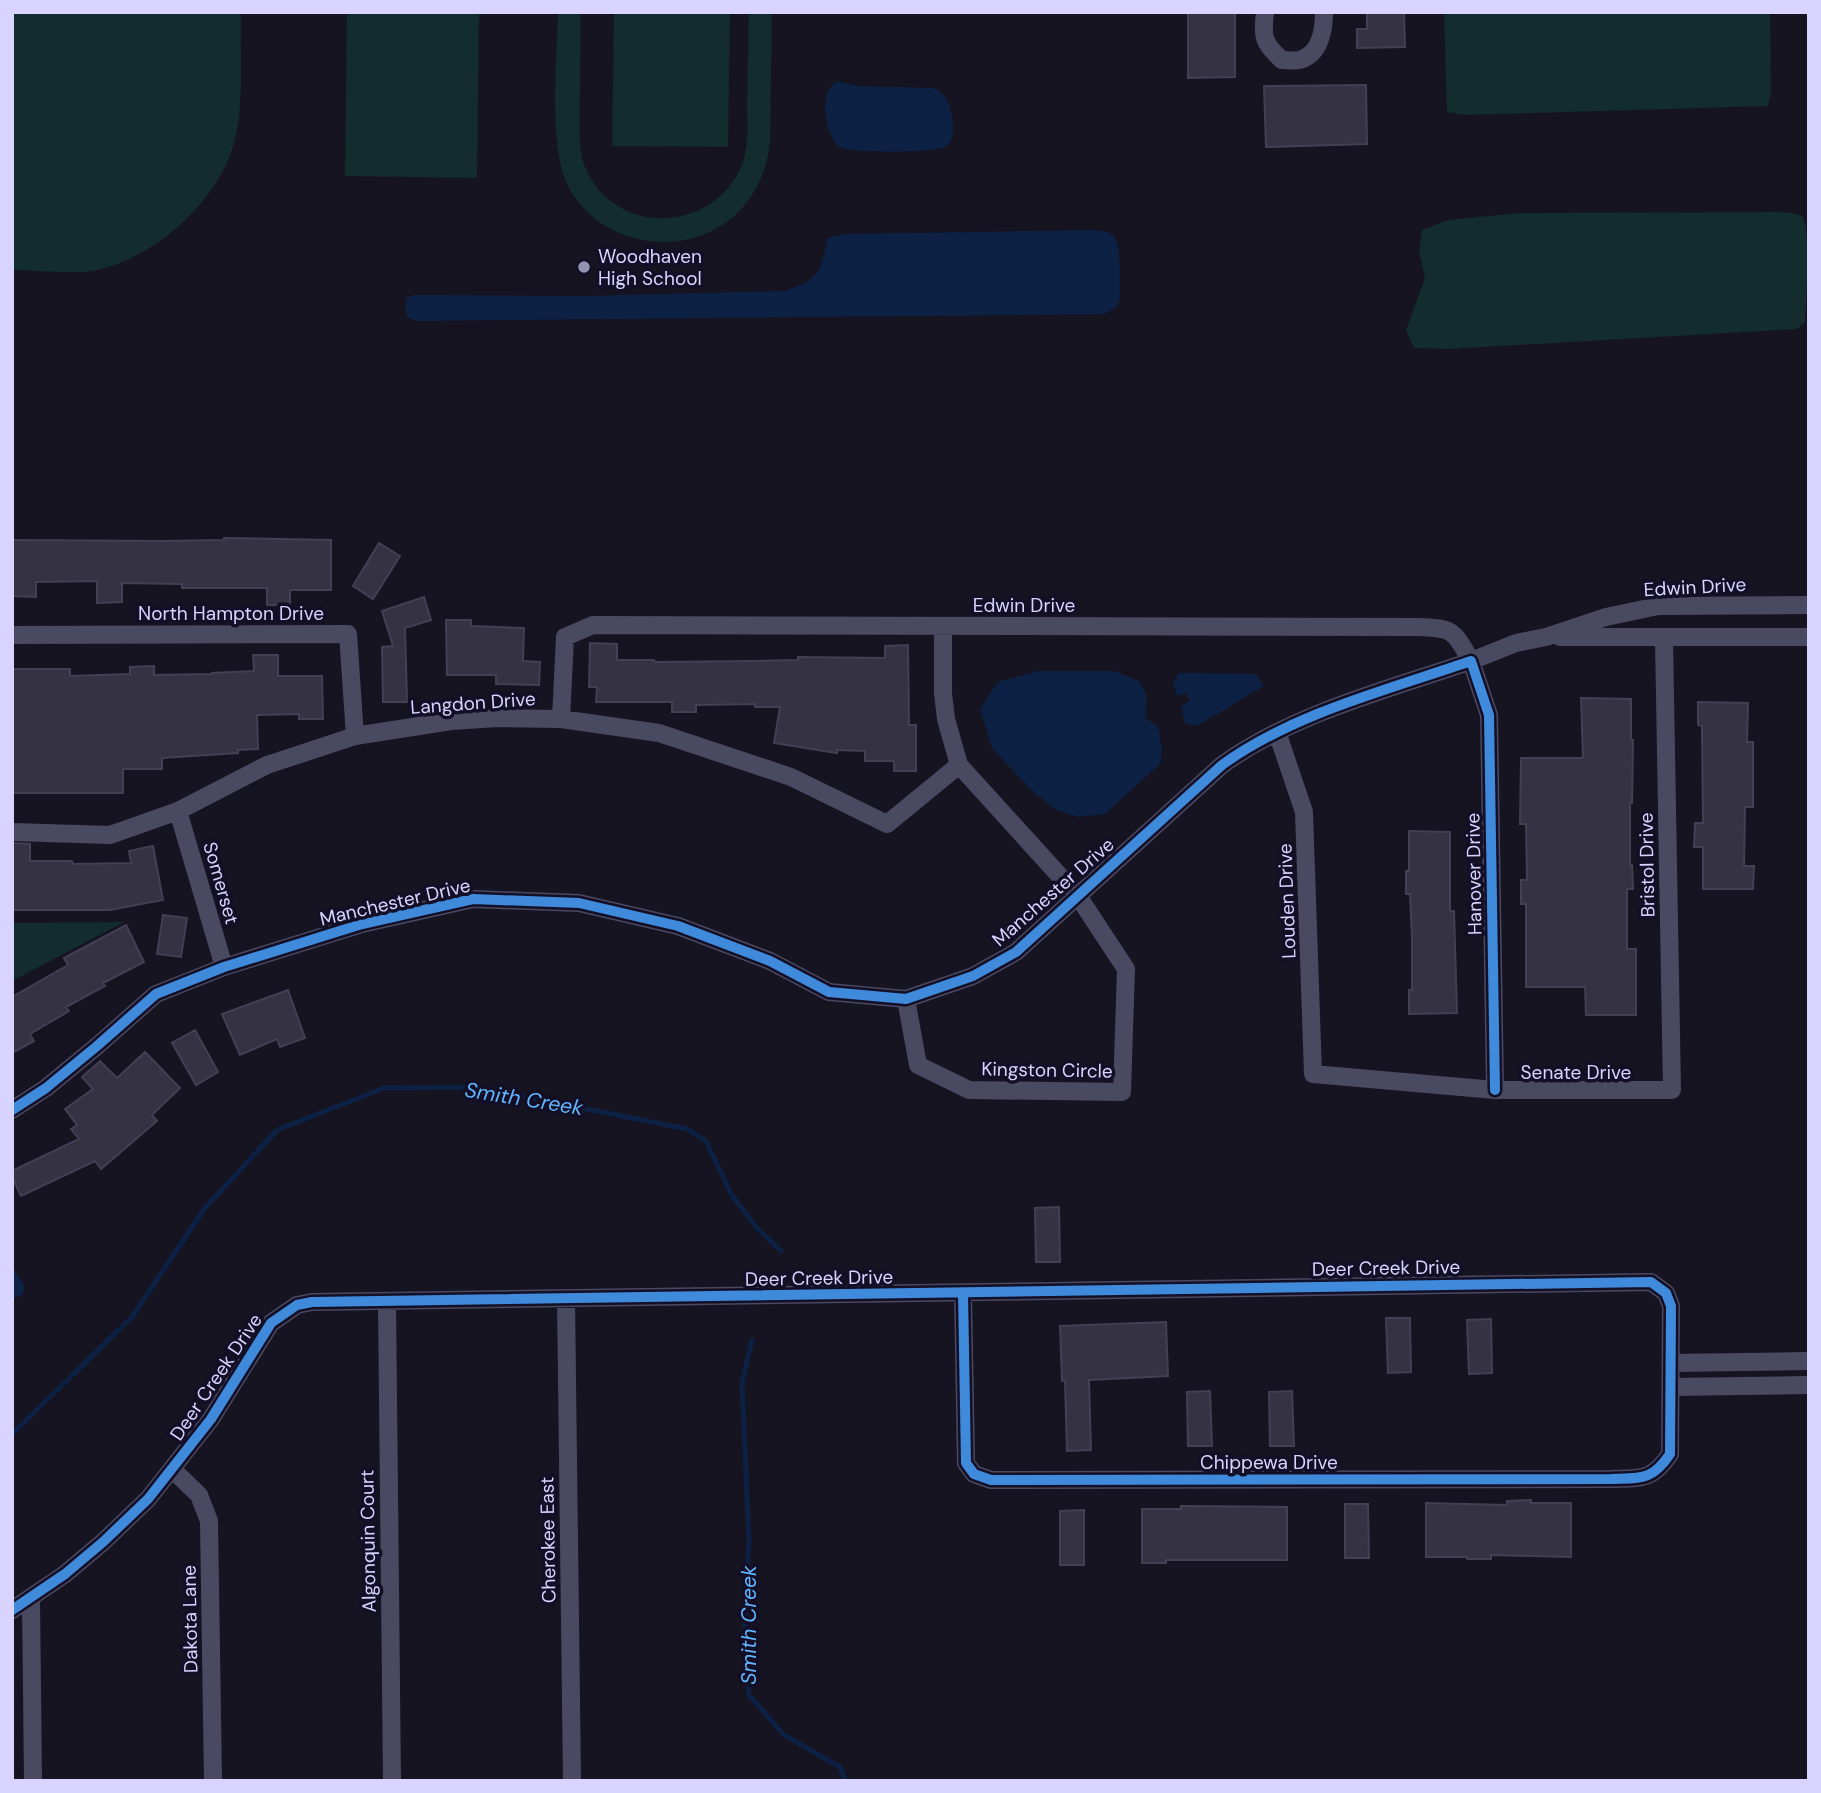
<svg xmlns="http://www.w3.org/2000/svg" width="1821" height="1793" font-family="'DM Sans',sans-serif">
  <rect width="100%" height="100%" fill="#161421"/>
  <path fill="#132c2d" d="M12,12H241C240,51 244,97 236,135C223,197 159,256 97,270C75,275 36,270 12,270Z
    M347,12H479L477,178L345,176Z
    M558,12H581C580,41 580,69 580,98C580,121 577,145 585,167C615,239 717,233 743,162C749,143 747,122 747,103C748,73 748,43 749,12H772L770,143C767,165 761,184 747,202C701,262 603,253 568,186C548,146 557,59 558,12Z
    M614,12H730L728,147L612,146Z
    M1444,12H1770L1771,93L1768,106L1466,115L1447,112Z
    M1777,212C1784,213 1799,212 1803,218C1811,229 1806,305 1805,322L1797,329L1448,349L1414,348L1406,330L1425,278L1419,252L1422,230L1448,220L1520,213Z
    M124,922L12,981V923Z"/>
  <path fill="#0d2144" d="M837,81L857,86L934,88C947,94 950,104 952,118C954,127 954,142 945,147C934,153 854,153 842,148C829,143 823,112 826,99C827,91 831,86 837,81Z
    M1095,230C1103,231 1111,231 1115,238C1122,248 1119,286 1120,299L1117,307L1104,314L418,321L407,317L405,307L407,297L416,295L584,296L785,291C821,278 819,273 828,238L844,234Z
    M1038,671H1114L1139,681L1147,696L1145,717L1158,727L1162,748L1161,763L1105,814L1078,817L1056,810L1031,790L992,748L980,709L998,682Z
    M1179,673L1256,674L1264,686L1197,726L1185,723L1181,707L1190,700L1185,693L1177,696L1173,683Z
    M12,1266L25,1287L22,1295L12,1299Z"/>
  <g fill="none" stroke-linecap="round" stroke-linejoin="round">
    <path stroke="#0d2144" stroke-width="5" d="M752,1340L742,1383L749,1540L744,1639L749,1695L784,1735L840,1767L846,1781
      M12,1434L132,1317L205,1208L277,1130L384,1088L476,1087L687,1129L706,1141L731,1194L756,1227L781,1251"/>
  </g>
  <path fill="#343243" stroke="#433f54" stroke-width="2" d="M1188,12H1235V77L1188,78Z
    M1367,12H1404L1405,47L1357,48V29H1367Z
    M1366,85L1367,144L1266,147L1264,86Z
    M224,538L331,540V590H290V605H267V588H182V584L122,583V602L97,603V581L36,582V597L12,596L13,540L163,541L224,540Z
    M379,543L400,556L373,599L353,586Z
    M424,597L431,620L405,628L407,702H383L382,647L393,646L382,611Z
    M446,620H471V626L524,628L523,661L540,662L539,685L496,684V675H447Z
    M590,643L617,644V660H654L655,662L755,661L798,660V657L885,658V646L908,645L909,725H916V771H894V761H865V751L837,750V753L774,743L780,707H755V704L696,705V712H672V702H596L597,687H589Z
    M253,655H278V676H322L323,719H299V714L257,715L258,749L238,750V753L162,758V769H123V793H13L12,669H70V676L130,674V667L154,666V675L212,674V673L254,671Z
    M1581,698L1631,699V740H1633L1632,803H1630V865H1632L1633,889H1627V949H1636V1015H1586L1585,987H1526V904H1521V880H1527L1526,824H1520L1521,758H1583Z
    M1698,702L1748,703L1747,742H1753V807H1745L1744,866H1754L1753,889H1703V847H1694L1695,823H1703L1702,726L1698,725Z
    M1409,831L1450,832V911H1454L1457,1013L1409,1014V990H1412V936L1410,894H1406V871H1409Z
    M12,843L30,844V861H72L73,864L131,863L129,851L153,846L163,900L110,910H12Z
    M163,915L187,918L181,957L157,954Z
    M126,925L144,962L103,983L105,986L66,1007L69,1011L30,1034L34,1041L12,1053V997L68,965L64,958Z
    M288,990L305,1038L280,1047L277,1039L240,1055L222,1014Z
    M195,1030L218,1072L196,1085L172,1043Z
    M145,1052L180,1088L152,1115L157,1121L101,1169L95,1161L21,1196L12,1177V1171L79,1139L71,1129L77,1125L65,1109L93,1089L82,1077L100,1061L117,1078Z
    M1059,1207L1060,1262H1036L1035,1208Z
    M1386,1318H1410L1411,1372L1388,1373Z
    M1491,1319L1492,1373L1469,1374L1467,1320Z
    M1166,1322L1168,1376L1089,1380L1091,1450L1067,1451L1065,1380L1062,1381L1060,1326Z
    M1210,1391L1212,1446H1188L1187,1392Z
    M1292,1391L1294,1446H1270L1269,1392Z
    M1531,1500V1503H1571V1557L1491,1555V1559H1467V1557H1426V1503L1507,1505V1501Z
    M1345,1504H1368L1369,1558H1345Z
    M1181,1506L1287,1507V1560H1166V1563H1142V1509H1181Z
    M1084,1510V1565H1060V1511Z"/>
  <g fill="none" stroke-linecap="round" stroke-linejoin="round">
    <path stroke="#4a4962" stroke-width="18" d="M1265,12C1262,37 1263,43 1282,60C1287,60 1294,61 1299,60C1320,55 1324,30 1324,12
      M12,635L348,634L355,736
      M1560,637H1809
      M561,719L565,637L593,625L1417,627C1454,628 1453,630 1471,661L1516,643L1546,637L1606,617L1658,606L1809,605
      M1277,732L1304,812L1313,1074L1495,1090H1672L1664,639
      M178,811L224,967
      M12,832L110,835L178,811L267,765L355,736L451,721L497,718L561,719L659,733L791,777L887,824L959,765
      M906,999L918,1065L969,1090L1122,1092L1126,969L1078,896L959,765L946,719L943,693V626
      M12,1110L46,1088L97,1046L156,994L224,967L362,924L473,899L579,903L678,926L770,961L829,992L906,999L973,976L1016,952L1222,765C1294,713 1387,690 1471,661L1489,715L1495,1090
      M566,1298L572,1781
      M387,1301L392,1781
      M1671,1363L1809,1361
      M1671,1387L1809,1385
      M173,1470L199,1495L209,1521L213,1781
      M31,1598L33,1781
      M12,1610L65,1574L103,1542L148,1499L211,1419L271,1323L297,1305L312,1302L1651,1282L1666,1293L1671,1306L1670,1454C1652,1481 1641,1478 1611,1479L991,1480L974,1474L966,1463L963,1293"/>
    <defs>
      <path id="cycleway" d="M12,1110L46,1088L97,1046L156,994L224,967L362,924L473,899L579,903L678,926L770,961L829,992L906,999L973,976L1016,952L1222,765C1294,713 1387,690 1471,661L1489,715L1495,1090
        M12,1610L65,1574L103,1542L148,1499L211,1419L271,1323L297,1305L312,1302L1651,1282L1666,1293L1671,1306L1670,1454C1652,1481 1641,1478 1611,1479L991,1480L974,1474L966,1463L963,1293"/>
    </defs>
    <use href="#cycleway" stroke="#130f26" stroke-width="15"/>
    <use href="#cycleway" stroke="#408adc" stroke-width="10"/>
  </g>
  <circle fill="#9591b1" stroke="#130f26" stroke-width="2.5" cx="584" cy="267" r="7"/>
  <g text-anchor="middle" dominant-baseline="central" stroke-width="7" stroke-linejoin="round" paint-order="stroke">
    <g font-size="19" fill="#d9d4ff" stroke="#130f26" text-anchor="start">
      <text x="598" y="256">Woodhaven<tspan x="598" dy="22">High School</tspan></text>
    </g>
    <g font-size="19" fill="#d9d4ff" stroke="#130f26">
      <text transform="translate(1695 587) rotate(-3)">Edwin Drive</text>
      <text x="1024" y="605">Edwin Drive</text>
      <text x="231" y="613">North Hampton Drive</text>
      <text transform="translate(473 703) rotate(-4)">Langdon Drive</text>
      <text transform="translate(1647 865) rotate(-91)">Bristol Drive</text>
      <text transform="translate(1474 874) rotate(-91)">Hanover Drive</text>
      <text transform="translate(221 883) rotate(74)">Somerset</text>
      <text transform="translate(1053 892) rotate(-41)">Manchester Drive</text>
      <text transform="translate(1287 901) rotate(-92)">Louden Drive</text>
      <text transform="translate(395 902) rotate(-13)">Manchester Drive</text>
      <text transform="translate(1047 1070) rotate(1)">Kingston Circle</text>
      <text x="1576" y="1072">Senate Drive</text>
      <text transform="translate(1386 1268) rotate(-1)">Deer Creek Drive</text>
      <text transform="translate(819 1278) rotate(-1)">Deer Creek Drive</text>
      <text transform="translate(216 1377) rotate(-56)">Deer Creek Drive</text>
      <text x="1269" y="1462">Chippewa Drive</text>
      <text transform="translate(548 1540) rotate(-91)">Cherokee East</text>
      <text transform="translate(368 1541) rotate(-91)">Algonquin Court</text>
      <text transform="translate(190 1619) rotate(-91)">Dakota Lane</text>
    </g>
    <g font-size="21" font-style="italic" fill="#62b6ff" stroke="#130f26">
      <text transform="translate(524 1099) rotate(9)">Smith Creek</text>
      <text transform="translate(749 1625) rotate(-90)">Smith Creek</text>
    </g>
  </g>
  <rect width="1821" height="1793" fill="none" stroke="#d9d4ff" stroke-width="28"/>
</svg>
